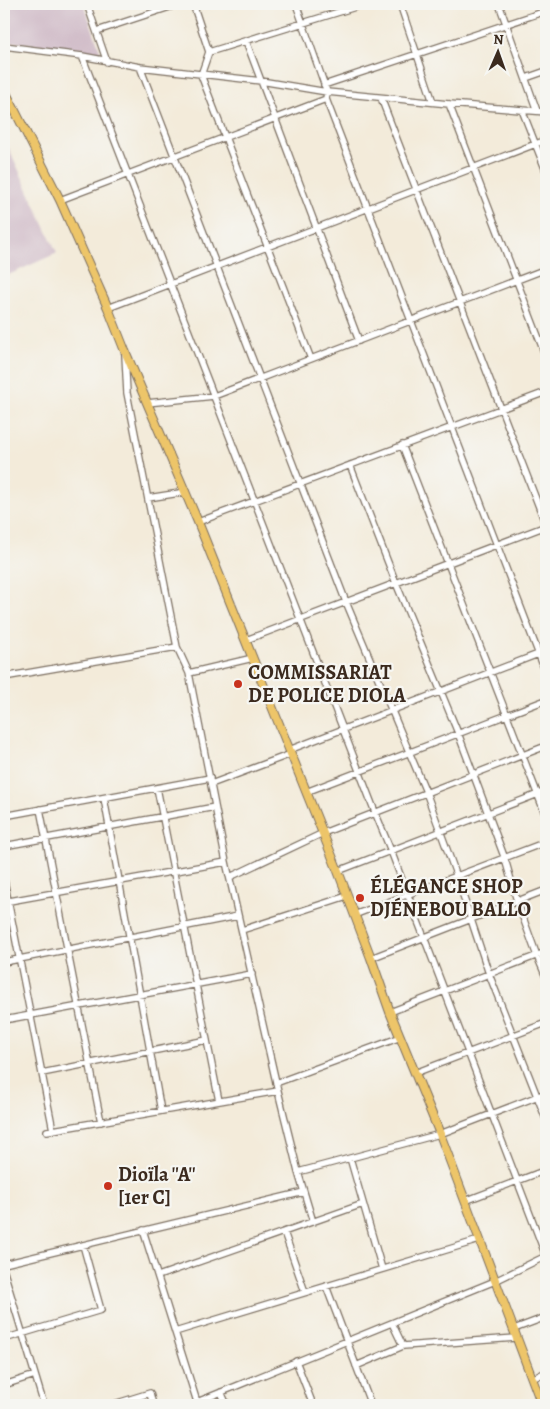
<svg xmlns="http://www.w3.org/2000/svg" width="550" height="1409" font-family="Alegreya,serif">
  <rect width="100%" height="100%" fill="#f6f6f2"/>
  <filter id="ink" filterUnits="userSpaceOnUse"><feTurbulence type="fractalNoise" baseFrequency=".02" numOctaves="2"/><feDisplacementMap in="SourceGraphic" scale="10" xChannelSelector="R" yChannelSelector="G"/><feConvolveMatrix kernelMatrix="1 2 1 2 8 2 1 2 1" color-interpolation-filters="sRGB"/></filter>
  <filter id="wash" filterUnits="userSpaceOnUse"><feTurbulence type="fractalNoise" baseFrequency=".0096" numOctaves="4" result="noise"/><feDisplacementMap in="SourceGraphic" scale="20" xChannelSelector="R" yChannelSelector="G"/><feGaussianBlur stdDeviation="1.12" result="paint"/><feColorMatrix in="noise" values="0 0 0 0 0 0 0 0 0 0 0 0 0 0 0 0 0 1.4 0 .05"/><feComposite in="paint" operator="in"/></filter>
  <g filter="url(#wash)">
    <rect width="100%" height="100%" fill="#f3ebda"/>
    <path fill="#d1bdc9" d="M4,4H84L101,53L4,41Z
      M4,138L57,253L4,277Z"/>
  </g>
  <g filter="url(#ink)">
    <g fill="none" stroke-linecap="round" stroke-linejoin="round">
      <defs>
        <path id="minor" d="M87,4L107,62
          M193,4L209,52L201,75L311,359
          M296,4L327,92L326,99L546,673
          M400,4L433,102
          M499,4L537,111
          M97,31L179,4
          M246,41L359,341
          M4,46L82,56L140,67L261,81L327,92L449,104L546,112
          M209,52L365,4
          M82,56L375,812L391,851L546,1256
          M140,67L346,602L426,792L457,877L489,974L546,1119
          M526,78L546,71
          M324,85L546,11
          M381,98L546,525
          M449,104L546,357
          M522,110L546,171
          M60,200L326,99
          M108,308L546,140
          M147,403L214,396L546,269
          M402,445L546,816
          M350,465L396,583L458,733L505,859L517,901L537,956L546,977
          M148,498L186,492
          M198,522L546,392
          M246,640L546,526
          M177,647L189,673L226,862L278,1091L298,1172L313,1222
          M189,673L253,658
          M4,677L177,647L127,393L125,355
          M289,750L546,651
          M211,784L291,754
          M157,788L219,1101
          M306,792L546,700
          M104,798L161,1111
          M40,809L101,1122
          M4,816L210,778
          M4,846L215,807
          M338,871L546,791
          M230,877L323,833L546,746
          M4,880L53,1130
          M4,902L226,862
          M354,915L546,842
          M242,930L347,896
          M371,958L546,890
          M4,962L238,916
          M390,1012L546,952
          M4,1020L252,974
          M42,1073L207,1040
          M415,1073L546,1023
          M276,1083L401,1037
          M47,1131L278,1091
          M350,1158L382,1269
          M298,1172L440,1134L546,1093
          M465,1201L546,1170
          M143,1230L197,1402L495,1281L546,1256
          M284,1232L305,1292
          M4,1264L304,1192
          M4,1272L44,1405
          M158,1276L363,1204
          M326,1286L371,1405
          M392,1323L403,1346
          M514,1329L546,1317
          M175,1332L479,1240
          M4,1339L101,1310L83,1245
          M296,1361L313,1405
          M356,1366L403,1346L516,1338
          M532,1379L546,1372
          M4,1385L35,1375
          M221,1392L227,1405
          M111,1405L150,1393L153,1405"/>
        <path id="major" d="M4,89L60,200L108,308L125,351L198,522L338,871L371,958L390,1012L440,1134L542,1405"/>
      </defs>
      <use href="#minor" stroke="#7b6e60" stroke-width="8"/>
      <use href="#major" stroke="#7b6e60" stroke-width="10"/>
      <use href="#minor" stroke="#fff" stroke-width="5.5"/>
      <use href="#major" stroke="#edc569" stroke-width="8"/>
    </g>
  </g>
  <g fill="#c8321e" stroke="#f6f6f2" stroke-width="2">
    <circle cx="238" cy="684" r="5"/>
    <circle cx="360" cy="898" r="5"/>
    <circle cx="108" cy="1186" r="5"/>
  </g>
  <g text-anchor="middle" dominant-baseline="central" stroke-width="4.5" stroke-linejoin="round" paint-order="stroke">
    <g font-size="20" font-weight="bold" fill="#3b2a1e" stroke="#f6f6f2" text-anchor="start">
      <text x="248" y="672">COMMISSARIAT<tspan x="248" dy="23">DE POLICE DIOLA</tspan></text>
      <text x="370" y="886">ÉLÉGANCE SHOP<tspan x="370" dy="23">DJÉNEBOU BALLO</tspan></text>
      <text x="118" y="1174">Dioïla ''A''<tspan x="118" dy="23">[1er C]</tspan></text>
    </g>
  </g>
  <rect width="550" height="1409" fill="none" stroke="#f6f6f2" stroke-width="20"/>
  <g transform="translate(498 52) rotate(2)" stroke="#f6f6f2" stroke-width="4" paint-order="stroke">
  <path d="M0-4L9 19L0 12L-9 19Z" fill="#3b2a1e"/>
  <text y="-8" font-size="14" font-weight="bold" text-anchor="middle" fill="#3b2a1e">N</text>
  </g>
</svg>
